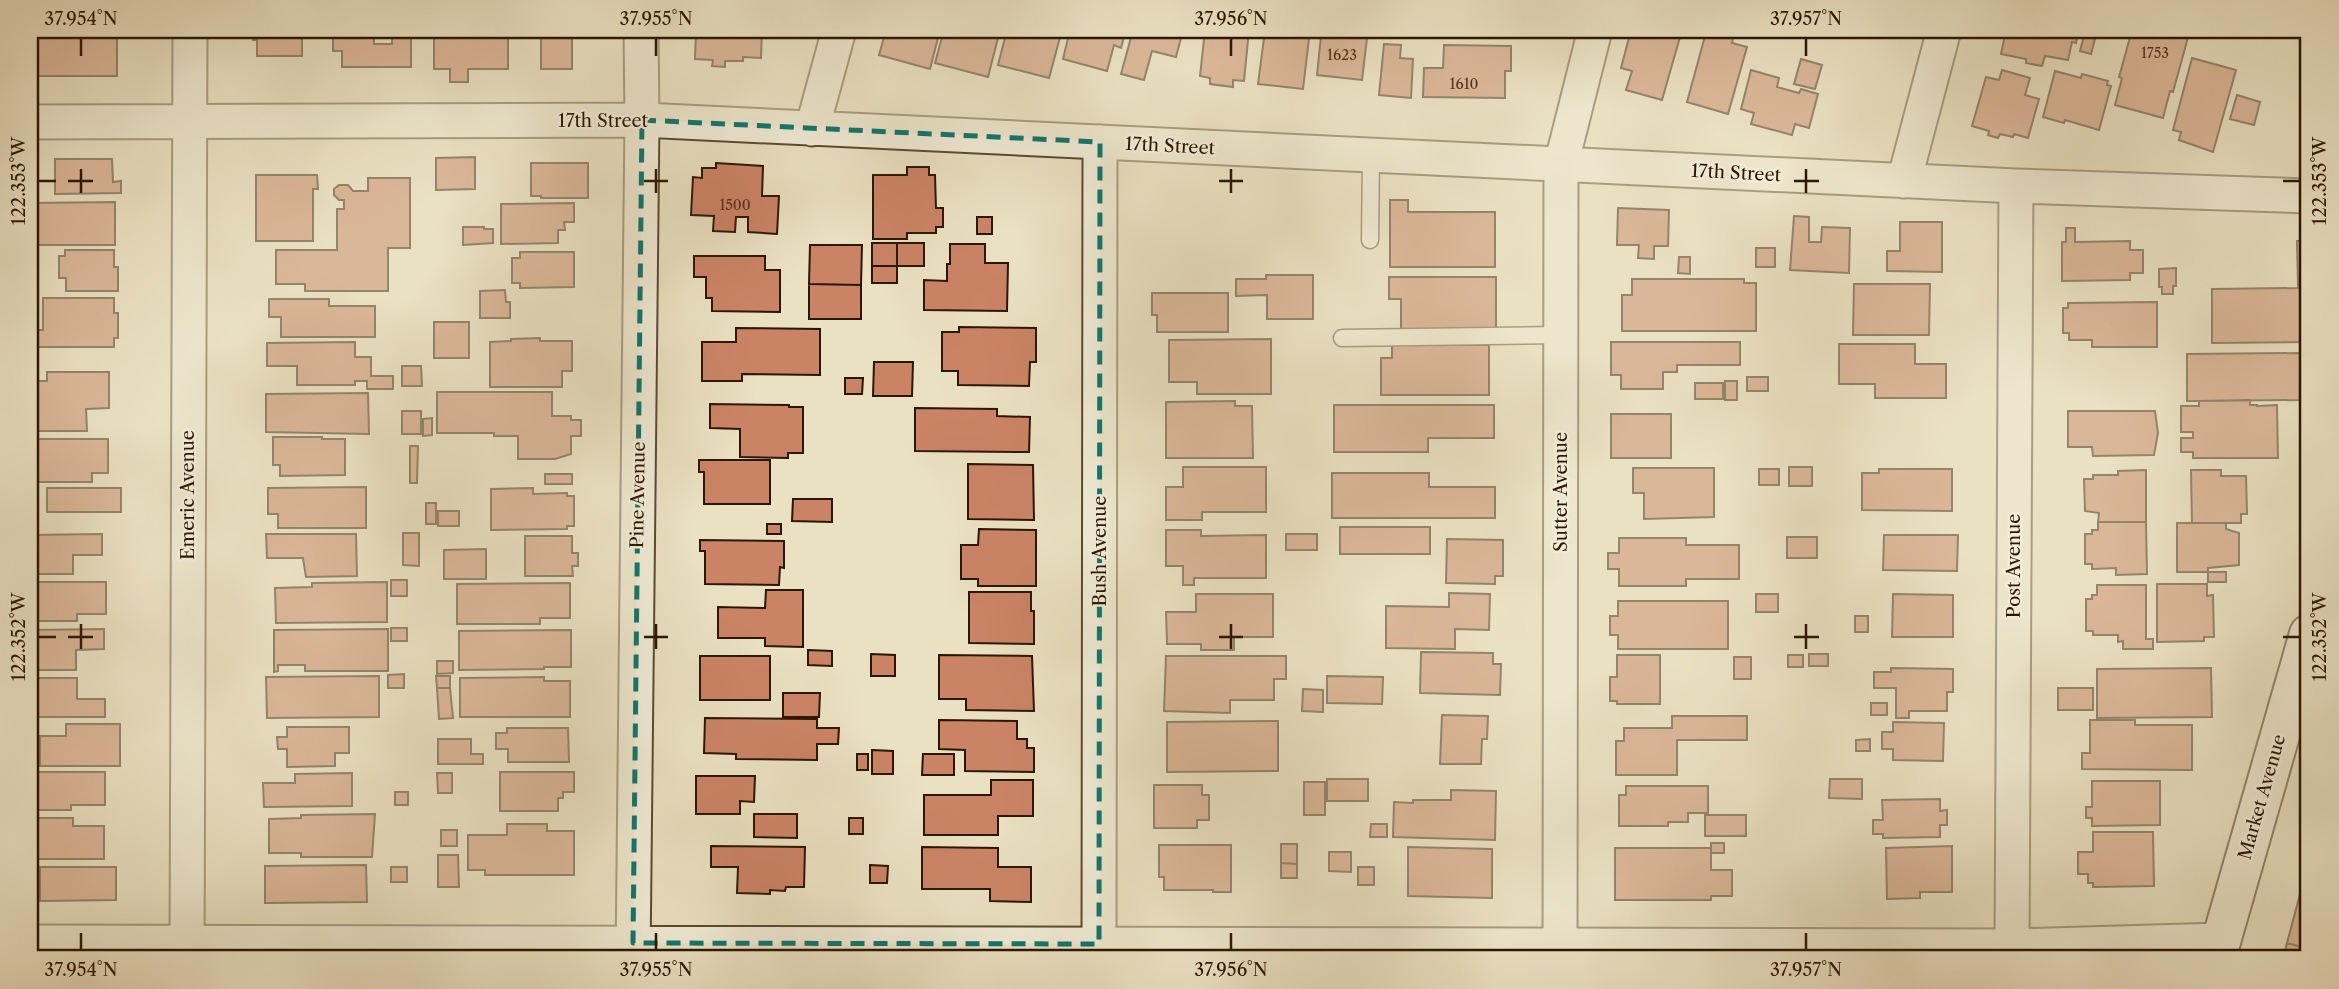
<svg xmlns="http://www.w3.org/2000/svg" width="2339" height="989" font-family="'Libre Caslon Text',serif">
  <rect width="100%" height="100%" fill="#eae1c2"/>
  <filter id="stains"><feTurbulence type="fractalNoise" baseFrequency=".00286" numOctaves="4"/><feColorMatrix values="0 0 0 0 .2 0 0 0 0 .09 0 0 0 0 .02 0 0 0 .5 -.17"/></filter>
  <radialGradient id="worn" r=".72"><stop offset=".6" stop-color="#630" stop-opacity="0"/><stop offset="1" stop-color="#630" stop-opacity=".3"/></radialGradient>
  <path fill="#cb8366" stroke="#2a1700" stroke-width="2" d="M253,30H302V56H257V40H253Z
    M333,30H374V44H392V30H411V67H342V51H333Z
    M696,30H762L761,58L743,57V61H725V67L712,66L713,60L695,59Z
    M886,30H940L930,69L879,55Z
    M944,30H1000L988,77L935,63Z
    M1007,30H1062L1049,78L998,65Z
    M1070,30H1126L1121,48L1114,45L1107,71L1063,59Z
    M1133,30H1183L1176,57L1152,51L1144,80L1121,74Z
    M1205,30H1249L1244,81L1233,80V87L1210,84V78L1200,76Z
    M1265,30H1310L1303,89L1258,84Z
    M1325,30H1368L1362,80L1317,75L1321,36H1324Z
    M1631,30H1682L1662,100L1626,90L1632,71L1621,68Z
    M2006,30H2078L2076,43L2072,42L2068,60L2045,56L2042,66L2026,63V59L2001,54Z
    M2132,30H2190L2173,92L2170,91L2163,118L2115,105L2122,78L2119,77Z
    M1711,32L1733,38L1732,43L1747,47L1728,114L1687,102L1705,36L1710,37Z
    M30,33H117V76H30Z
    M541,35H572V69H541Z
    M2084,36L2095,39L2091,54L2080,51Z
    M434,38H508V69H468V82H450V69H434Z
    M1384,44L1401,45L1400,58L1413,59L1411,98L1379,95Z
    M1444,45L1511,46V71H1505V98L1423,97L1424,68H1443Z
    M2192,58L2236,70L2213,152L2179,140L2181,132L2173,130Z
    M1801,59L1822,65L1815,89L1794,84Z
    M1751,70L1779,78L1777,87L1799,93L1801,89L1818,94L1809,128L1795,124L1792,135L1751,124L1754,113L1741,109Z
    M2002,70L2030,78L2025,95L2039,99L2028,138L2014,134L2013,137L2000,134L1998,138L1988,135L1989,131L1972,126L1986,77L1999,80Z
    M2055,71L2081,78L2082,74L2108,81L2107,85L2111,86L2099,130L2065,120L2064,123L2043,117Z
    M2237,95L2260,102L2254,125L2230,119Z
    M475,157V189L436,190V158Z
    M55,159H112L113,182L121,181V193L55,194Z
    M531,163H588V198H541V196H531Z
    M716,163L763,166L762,196H779L777,234L748,232V217H736L735,232L713,231L714,216L691,215L693,177L702,178V168H716Z
    M907,167H929V175H935L936,208H943V227H936V233H907V239H873V175H907Z
    M256,175H317L318,189H313V241H256Z
    M368,178H410V248H388V291H305V284H276V250H337V209H344V200H339L334,195V189L339,185H348L353,191H368Z
    M1390,200H1408V212H1495V267H1390Z
    M115,202V245H30V203Z
    M574,203V222H564L565,230H558V243L501,244V204Z
    M1618,208L1669,210L1668,246H1654V259L1638,258L1639,245H1617Z
    M1794,216L1809,217V242H1821L1822,227L1850,228L1849,273L1790,270Z
    M977,217H992V234H977Z
    M1900,222H1942V272L1887,271V251H1900Z
    M463,227H484V229H493V243L463,245Z
    M2066,228H2075V242L2130,241V250H2143V273H2130V280L2062,281V242H2066Z
    M2297,241H2309V342L2212,343V289L2298,288Z
    M872,243H897V266H872Z
    M897,243H924V266H897Z
    M950,244H985V263H1008L1007,311L924,310V280L947,281V264H950Z
    M810,245H862L861,285L809,284Z
    M1756,248H1775V267H1756Z
    M65,250H114V267H118V291H66V278H59V256H65Z
    M520,252H574V287L520,288V283H512V258H520Z
    M30,256H36V289H30Z
    M694,256H765V270H780V312L712,311V298H706V277H694Z
    M1679,257H1690V274L1678,273Z
    M872,266H897V283H872Z
    M2176,268V286H2173V294H2162V287H2159V269Z
    M1266,275H1313V319H1267V295L1236,296V279H1266Z
    M1389,277H1496V329H1401V299H1389Z
    M1632,279H1744V283H1756V331H1622V295H1632Z
    M809,284L861,285V319H809Z
    M1854,284H1930L1929,335H1853Z
    M505,290L506,302H510V318H480V291Z
    M1152,293H1228V332H1157V315H1152Z
    M43,298H114V313H118V338H114V347H32V330H43Z
    M269,299H329V306H375V337H281V317H269Z
    M2157,302V347H2092V340H2069V333H2063V308H2068V303Z
    M434,322H469V358H434Z
    M959,327L1036,328V362H1030L1029,386L958,385V371H942V332H959Z
    M736,328L820,329V375L742,374V381H702V342H736Z
    M540,338V341H572V371H562V387H490V342L511,341V339Z
    M1271,339V394H1197V382H1169V340Z
    M355,342V357H371V376H393V389H367V381H355V385H297V366H267V343Z
    M1611,342H1740V365H1677V372H1663V389H1621V375H1611Z
    M1839,344H1915V364H1946V398H1875V384H1839Z
    M1392,345H1489V395H1381V358H1392Z
    M2302,353V400L2187,401V354Z
    M874,362H913L912,396H873Z
    M402,366H421L422,386H402Z
    M47,372H109V408L86,409L87,431H30V381H47Z
    M1747,377H1768V391H1747Z
    M845,378H863L862,394H845Z
    M1725,381H1737V400H1725Z
    M1695,383H1723V399H1695Z
    M437,392H552V416H571V420H581V436H571V454L555,459H518V436H494V433H437Z
    M368,393L369,434L266,432V394Z
    M2250,400V405H2257V406L2277,405L2278,458H2193V452H2181V438H2193V432H2181V406H2199V401Z
    M1235,401V406H1252L1253,458H1166V402Z
    M710,404L789,405V407H803V453H788V458L740,457V429L710,428Z
    M1334,405H1494V438H1428V452H1334Z
    M915,408L997,409V416L1030,417L1029,452L915,451Z
    M402,411H421V434H402Z
    M2068,411H2155L2158,433L2154,455L2093,456L2092,447H2068Z
    M1611,414H1671V458H1611Z
    M432,418V435L423,436V419Z
    M273,437H322V439H345V475L280,476V465H273Z
    M30,439H108V473H92V482H30Z
    M410,446H418L417,483H410Z
    M699,460H770V504H704V472H699Z
    M968,464L1033,465L1034,520L968,519Z
    M1183,467H1266V512H1202V520H1166V487H1183Z
    M1789,467H1812V486H1789Z
    M1633,468H1714V517L1644,519V493H1633Z
    M1759,469H1779V485H1759Z
    M1879,469H1952V511L1862,510V473H1879Z
    M2146,470V522H2098L2099,513L2085,511L2084,479H2093V475H2118V471Z
    M2191,470H2221V476H2246L2247,514H2241V523H2192Z
    M1332,473H1429V487H1495V518H1332Z
    M545,474H572V484H545Z
    M366,487V528H278V514H268V488Z
    M47,488H121V512H47Z
    M533,488V494L567,493V496H574V526H567V529L491,530V489Z
    M793,499H832V522L792,521Z
    M426,503H436V524H426Z
    M438,511H459V526H438Z
    M2098,522H2146L2147,574L2116,575V568L2092,569V564H2085V534H2092V530H2098Z
    M2177,523H2226V529L2239,533V565L2208,568V572H2177Z
    M767,524H781V534H767Z
    M1340,527H1430V554H1340Z
    M979,529L1036,530V586H978V579H961V545H978Z
    M1166,530H1201V536L1266,535V578H1194V585H1183V566H1166Z
    M403,533H419V566L403,565Z
    M102,534V555H73V574H30V535Z
    M266,534H356L357,576L306,577L303,558H267Z
    M1286,534H1317V550H1286Z
    M1884,535H1958L1957,571L1883,570Z
    M525,536H572V553H578V566H572L573,576H525Z
    M1787,537H1817V558H1787Z
    M1619,538H1686V545H1739V579H1686V586H1619V569H1608V553H1619Z
    M1447,539L1503,540V576H1495V584L1446,583Z
    M700,540L784,541V568L780,567L779,585L705,584V551H700Z
    M486,549V579H444V550Z
    M2208,572H2226V582H2208Z
    M391,580H407V596H391Z
    M30,582H106V614H77V621H30Z
    M387,582V622L276,623L275,588L312,587V583Z
    M570,583V618H540V624H457V584Z
    M2157,584H2207V596L2213,595L2214,637H2204V641L2157,642Z
    M2097,585H2146V639H2153V649H2123V641L2118,642V635H2093V631H2086V599H2092V595H2097Z
    M766,590H803V647L765,646V638H718V607L765,608Z
    M969,592H1031V611H1034V644L969,643Z
    M1449,593L1490,594L1489,630L1455,629V649L1386,648V606L1449,607Z
    M1196,594H1273V637H1234V650H1201V644H1167L1166,612H1196Z
    M1756,594H1778V612H1756Z
    M1893,594L1953,595V637H1892Z
    M1618,601H1728V649H1618V635H1610V616H1618Z
    M1855,616H1868V632H1855Z
    M391,628H407V641H391Z
    M104,629V649L76,650V670H30V630Z
    M388,629V671H305V665H278V671L274,672V630Z
    M571,630V667H544V669L459,670V631Z
    M808,650L832,651V666L808,665Z
    M1421,652L1493,653V664H1501L1500,695L1420,693Z
    M871,654L895,655V676H871Z
    M1809,654H1828V666H1809Z
    M939,655L1032,656L1034,711L966,710V699H939Z
    M1617,655H1660V704H1617V701H1610V677H1617Z
    M1788,655H1803V667H1788Z
    M700,656H770V700H700Z
    M1166,656H1286V679H1274V700H1230V713L1164,711Z
    M1734,657H1751V679H1734Z
    M437,661H453V673L437,674Z
    M1891,668L1953,669V692H1947V711H1909V718H1896V688H1874V672H1891Z
    M2211,668L2212,717L2097,718V669Z
    M404,674V688H388V675Z
    M379,676V717L267,718L266,677Z
    M436,676H450V688H437Z
    M1327,676L1383,677L1382,704L1327,703Z
    M544,677V681H570V717H460V678Z
    M30,678H77V699H105V717H30Z
    M437,688H450L453,718L439,719Z
    M2058,688H2093V710H2058Z
    M1303,689L1323,690V712L1302,711Z
    M783,693H820L819,717H783Z
    M1871,703H1887V715H1871Z
    M1442,715L1488,716L1487,739H1482L1481,764H1440Z
    M1672,716H1747V740H1677V775H1616V741H1624V728H1672Z
    M705,718L817,719V728H839L838,744H817V760L736,759V754L704,753Z
    M939,720L1017,721V739H1027V748H1034V772L965,771V750L939,749Z
    M2090,720H2135V725H2192V770L2082,769V753H2090Z
    M1278,721V771L1167,772V722Z
    M1893,722L1944,723L1943,761L1893,760V749H1882V732H1893Z
    M66,724H120V766H40V736H66Z
    M287,727H349V753H335V766L287,767V749H278L277,737H287Z
    M507,728H568L569,762H508V749H496V733H507Z
    M438,739H471V754H483V764H438Z
    M1870,739V751H1856V740Z
    M872,750L893,751V774H872Z
    M857,754H868V770H857Z
    M923,754H954V775H922Z
    M30,772H105V805H71V810H30Z
    M500,772H574V792H563V798H558V811H500Z
    M352,773V806L264,807L263,783H295V774Z
    M437,773H452V793H438Z
    M696,776H755L754,802L740,801V814H696Z
    M1327,779H1368V801H1327Z
    M1830,779H1862V799L1829,798Z
    M991,780H1033V816H998V835H924V795H991Z
    M2092,781H2160V825L2092,826V818H2086V807H2092Z
    M1304,782H1325V815H1304Z
    M1154,785H1202V795H1209V820H1197V828H1154Z
    M1626,786H1708V813H1688V822H1668V826H1619V795H1626Z
    M1451,790L1496,791L1495,840L1393,837L1394,802L1413,803V800H1451Z
    M395,792H408V805H395Z
    M1940,799V811L1947,810V825H1940V837L1883,838V834H1873V820H1883L1882,800Z
    M375,814L372,857H301V853H269V819L301,818V815Z
    M754,814H797V838L754,837Z
    M1705,815H1746V836H1705Z
    M30,818H73V826H104V859H30Z
    M849,818H863V834H849Z
    M507,824H547V831H574V875H485V870H468V835H507Z
    M1371,824H1387V837H1370Z
    M441,830H457V846H441Z
    M2093,832H2153L2154,886L2093,887V883H2088V874H2078V852H2093Z
    M1711,843H1724V853H1711Z
    M1281,844H1297V864L1281,863Z
    M1159,845H1231V892H1213V890H1164V877H1159Z
    M711,846L805,847L804,887H786L785,891L770,890V894L737,893L738,867H711Z
    M1952,846V892H1920V898L1887,899L1886,848Z
    M922,847L998,848V867H1031V902L990,901V889H922Z
    M1408,847L1492,849V898L1408,896Z
    M1615,848H1711V870H1732V896H1711V900H1615Z
    M1329,852H1351V872L1329,871Z
    M438,855H458L459,887H438Z
    M1281,863L1297,864V878H1281Z
    M366,865L367,902L265,903V866Z
    M870,865L888,866L887,883H870Z
    M40,867H116V900L40,901Z
    M391,867H407V882H391Z
    M1358,867H1374V885H1358Z
    M2303,883L2309,885V949L2287,943Z
    M2287,943L2309,949V959H2283Z"/>
  <g fill="none" stroke-linecap="round" stroke-linejoin="round">
    <defs>
      <path id="lane" d="M1370,240L1371,156
        M1342,338L1561,335"/>
      <path id="street" d="M30,122L642,120L2016,186L2309,196
        M812,129L839,30
        M1904,181L1944,30
        M30,942L2012,946L2221,940
        M2012,946L2016,186
        M187,959L190,30
        M633,959L642,120L641,30
        M1099,959L1100,142
        M1560,959L1561,165L1595,30"/>
      <path id="secondary" d="M2216,959L2309,634"/>
    </defs>
    <use href="#lane" stroke="#5a4a30" stroke-width="19"/>
    <use href="#street" stroke="#5a4a30" stroke-width="37"/>
    <use href="#secondary" stroke="#2a1700" stroke-width="42"/>
    <use href="#lane" stroke="#f1ecd7" stroke-width="16"/>
    <use href="#street" stroke="#f1ecd7" stroke-width="33"/>
    <use href="#secondary" stroke="#f1ecd7" stroke-width="38"/>
  </g>
  <path d="M0 0H2339V989H0ZM642,120L1100,142L1099,944L633,943Z" fill="#eae1c2" fill-opacity=".55" fill-rule="evenodd"/>
  <path fill="none" stroke="#0f766e" stroke-width="5" stroke-dasharray="14 9" stroke-linejoin="round" d="M642,120L1100,142L1099,944L633,943Z"/>
  <path fill="none" stroke="#2a1700" stroke-width="2.5" d="M81,38V56M656,38V56M1231,38V56M1806,38V56M81,169V193M656,169V193M1231,169V193M1806,169V193M38,181H56M68,181H93M644,181H668M1219,181H1243M1794,181H1819M2283,181H2300M81,624V649M656,624V649M1231,624V649M1806,624V649M38,637H56M68,637H93M644,637H668M1219,637H1243M1794,637H1819M2283,637H2300M81,933V950M656,933V950M1231,933V950M1806,933V950"/>
  <g text-anchor="middle" dominant-baseline="central" stroke-width="5" stroke-linejoin="round" paint-order="stroke">
    <g font-size="14" fill="#52321a">
      <text x="2155" y="53">1753</text>
      <text x="1342" y="55">1623</text>
      <text x="1464" y="84">1610</text>
      <text x="735" y="205">1500</text>
    </g>
    <g font-size="18" fill="#2a1700" stroke="#f1ecd7">
      <text x="603" y="121">17th Street</text>
      <text transform="translate(1170 146) rotate(3)">17th Street</text>
      <text transform="translate(1736 173) rotate(3)">17th Street</text>
      <text transform="translate(1561 492) rotate(-90)">Sutter Avenue</text>
      <text transform="translate(188 495) rotate(-90)">Emeric Avenue</text>
      <text transform="translate(638 495) rotate(-89)">Pine Avenue</text>
      <text transform="translate(1100 551) rotate(-90)">Bush Avenue</text>
      <text transform="translate(2014 566) rotate(-90)">Post Avenue</text>
      <text transform="translate(2262 797) rotate(-74)">Market Avenue</text>
    </g>
  </g>
  <rect width="2339" height="989" fill="none" stroke="#eae1c2" stroke-width="77"/>
  <rect x="38" y="38" width="2262" height="912" fill="none" stroke="#2a1700" stroke-width="2.5"/>
  <g font-size="18" text-anchor="middle" fill="#2a1700">
    <text x="81" y="25">37.954°N</text>
    <text x="656" y="25">37.955°N</text>
    <text x="1231" y="25">37.956°N</text>
    <text x="1806" y="25">37.957°N</text>
    <text transform="translate(2320 181) rotate(-90)" y="6">122.353°W</text>
    <text transform="translate(19 181) rotate(-90)" y="6">122.353°W</text>
    <text transform="translate(2320 637) rotate(-90)" y="6">122.352°W</text>
    <text transform="translate(19 637) rotate(-90)" y="6">122.352°W</text>
    <text x="81" y="976">37.954°N</text>
    <text x="656" y="976">37.955°N</text>
    <text x="1231" y="976">37.956°N</text>
    <text x="1806" y="976">37.957°N</text>
  </g>
  <rect width="100%" height="100%" filter="url(#stains)"/>
  <rect width="100%" height="100%" fill="url(#worn)"/>
</svg>
